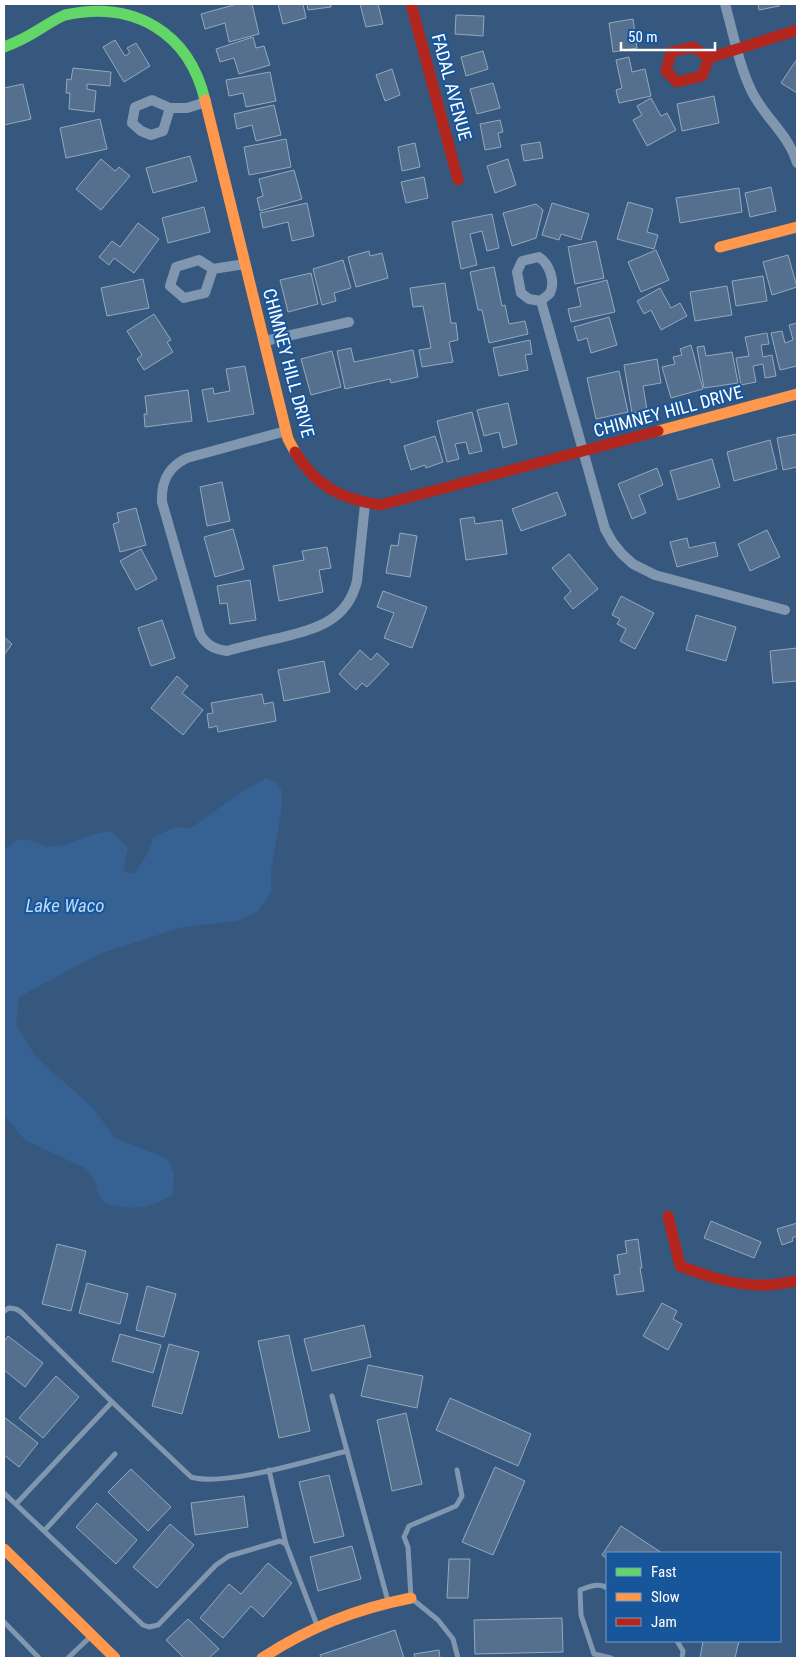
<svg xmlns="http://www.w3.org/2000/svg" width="801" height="1662" font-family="'Roboto Condensed',sans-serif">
  <rect width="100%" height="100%" fill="#36587e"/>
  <path fill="#366293" d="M266,778L277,783L281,789L282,806L271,871V892L258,911L236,921L183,927L99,954L19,997L16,1025L36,1057L93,1108L115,1138L168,1159L174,1174L173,1195C149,1207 144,1210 117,1206C111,1205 105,1204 101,1198C93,1187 98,1179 85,1168L25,1140L4,1115V850L17,840L27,839L47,847L64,845L95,834L108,831L113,833L128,848L123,870L129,873L136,872L149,851L153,838L164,832L176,827L191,828L240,793Z"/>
  <path fill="#55708e" stroke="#95a8bd" d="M237,4H252L259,34L229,42L225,23L205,29L201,14Z
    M278,4H303L306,18L283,24Z
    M307,4H331V7L308,10Z
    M360,4H378L383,24L366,27Z
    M758,4H779V6L759,10Z
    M456,15L484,16L483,36L455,34Z
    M633,19L637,48L613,52L609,23Z
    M253,37L256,48L264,46L270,65L239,74L234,58L220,62L216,49Z
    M115,40L125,56L130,53L127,48L136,43L150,66L124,82L103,47Z
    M483,51L488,69L466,76L461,57Z
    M629,57L632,72L645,69L651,96L619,103L616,90L622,88L616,60Z
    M797,59V93L781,83Z
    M73,68L111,72L110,86L87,84V89L96,91L94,112L69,109L70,93H66L67,79L71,80Z
    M392,69L400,95L385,101L376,75Z
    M270,72L276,101L246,107L243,93L229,96L226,80Z
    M493,83L500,108L477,114L470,89Z
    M23,84L31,119L4,125V88Z
    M714,96L719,123L682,131L677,104Z
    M651,98L661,116L667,113L676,130L647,146L633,120L642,115L637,106Z
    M274,105L281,135L256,141L252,125L237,129L234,114Z
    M100,119L107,149L66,158L60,128Z
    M500,120L503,132L498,133L501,147L485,150L480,124Z
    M286,139L291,167L249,175L244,147Z
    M540,142L543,158L524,161L521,145Z
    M415,143L420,167L402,171L398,147Z
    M190,156L197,181L153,193L146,168Z
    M101,159L115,171L119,167L130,176L101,210L76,189Z
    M508,159L516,185L495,193L487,166Z
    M294,170L302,199L260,211L257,198L263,196L259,179Z
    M424,177L428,198L406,203L401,182Z
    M771,187L776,211L750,217L745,193Z
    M739,188L742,212L680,223L676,198Z
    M628,202L653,209L647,232L658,235L654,249L617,239Z
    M307,203L314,236L292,241L288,222L263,228L260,213Z
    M552,203L589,214L581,240L561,234L559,240L542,235Z
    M536,204L543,210L536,238L512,246L503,213Z
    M204,207L210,232L168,243L162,218Z
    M492,214L499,248L487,251L482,231L470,234L477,265L461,269L452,222Z
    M138,223L159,239L134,273L114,258L109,265L99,257L112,241L120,247Z
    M596,241L604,278L575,284L568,247Z
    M656,250L669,280L641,292L628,262Z
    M369,251L370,256L382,253L388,278L356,287L348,257Z
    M788,255L797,287L772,295L763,262Z
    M343,260L351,288L334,293L336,301L322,305L313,269Z
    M494,267L502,306L505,305L509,324L525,321L528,334L489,343L482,310H478L470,272Z
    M311,273L318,304L288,312L280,280Z
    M763,276L767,301L736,306L732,281Z
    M143,279L149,308L107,316L101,288Z
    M607,280L615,312L571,322L568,309L581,306L577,288Z
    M445,283L451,323H456L458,340L449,342L453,362L422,367L419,350L431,348L423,306L413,307L410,288Z
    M727,286L732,315L695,321L690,292Z
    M660,288L671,308L680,303L687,316L661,330L651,310L644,314L637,301Z
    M154,314L171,340L167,342L173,352L144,370L137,359L142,355L127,331Z
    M609,317L617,345L591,353L587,338L578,341L574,327Z
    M797,323V366L780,370L771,333L782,331L785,343L793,340L789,325Z
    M767,333L769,344L761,345L763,357L772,355L776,376L765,378L763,364L753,366L756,382L741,385L736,358L749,356L745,337Z
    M530,340L532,354L525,355L528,370L499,376L493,348Z
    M691,345L703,389L671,398L662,367L675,364L673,357L682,355L680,349Z
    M704,346L706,356L732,352L738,383L704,388L697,347Z
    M351,348L354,362L413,350L418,377L391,383L390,379L345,389L337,351Z
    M332,351L341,387L311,395L301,359Z
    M657,359L661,383L643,386L647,410L632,413L624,365Z
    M245,366L254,414L208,422L202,390L213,388L214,394L230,391L226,369Z
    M619,371L628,412L596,419L587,378Z
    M188,390L192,421L145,427L144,414H147L145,396Z
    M508,403L517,444L503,448L499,432L484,436L477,410Z
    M472,412L482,451L469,454L466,442L455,444L459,459L447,462L437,421Z
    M797,434V467L783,470L777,438Z
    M435,436L443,462L426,468L425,465L411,470L404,446Z
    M770,440L777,469L734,481L727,452Z
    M712,459L720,487L678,500L670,471Z
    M657,468L663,485L639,495L646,513L632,519L618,484Z
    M222,482L230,521L207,526L200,487Z
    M557,492L566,515L521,531L512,509Z
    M136,508L146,545L120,552L113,524L119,522L117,513Z
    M474,517L475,524L502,520L507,554L466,560L460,519Z
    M233,529L244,569L215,577L204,537Z
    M767,530L780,557L750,571L738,544Z
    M400,533L417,536L410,577L386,573L391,545L398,546Z
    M687,538L689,548L715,542L718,556L677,567L670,542Z
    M327,547L331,568L319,570L323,592L279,601L273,566L304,560L302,551Z
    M141,549L157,579L136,590L120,561Z
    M569,554L598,589L573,609L564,598L571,591L552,568Z
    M250,580L256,620L230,624L227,603L220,604L217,586Z
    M383,591L427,607L412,648L384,638L394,613L377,607Z
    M621,596L654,613L635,649L620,641L626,629L617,624L620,619L612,615Z
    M696,615L736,627L726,661L686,650Z
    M162,620L175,658L151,666L138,628Z
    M4,637L12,644L4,655Z
    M797,648V681L773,683L770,651Z
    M360,650L371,660L377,653L389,664L367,687L362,683L356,690L339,674Z
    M324,661L330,692L284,701L278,670Z
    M177,676L188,686L182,693L203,710L183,735L151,708Z
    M262,694L264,704L273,702L276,721L218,732L217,726L209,728L207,714L213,713L211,703Z
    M711,1221L761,1242L754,1258L704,1238Z
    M797,1223V1236L792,1238L793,1241L782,1245L777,1229Z
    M638,1239L642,1268H640L644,1291L617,1295L614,1275L620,1274L617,1255L627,1253L625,1241Z
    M57,1244L86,1251L71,1311L42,1304Z
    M87,1283L128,1294L120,1324L79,1313Z
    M147,1286L176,1294L164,1337L136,1330Z
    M662,1303L677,1311L673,1319L682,1324L668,1350L643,1336Z
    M364,1325L371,1357L312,1371L304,1339Z
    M120,1334L161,1345L153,1373L112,1361Z
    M289,1335L310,1431L279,1438L258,1341Z
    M8,1336L43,1363L25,1387L4,1370V1342Z
    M169,1344L199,1352L182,1414L152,1406Z
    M368,1365L423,1376L417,1408L361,1396Z
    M56,1376L79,1397L43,1438L19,1418Z
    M450,1398L531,1434L518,1466L436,1430Z
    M406,1413L422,1484L392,1491L377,1420Z
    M4,1417L38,1443L19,1467L4,1455Z
    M495,1467L525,1481L493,1555L462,1542Z
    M131,1469L171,1507L148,1531L108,1492Z
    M329,1475L344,1536L314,1543L299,1482Z
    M244,1496L248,1527L195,1535L191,1503Z
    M97,1503L137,1540L116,1564L76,1527Z
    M170,1524L194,1545L157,1588L133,1567Z
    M621,1526L662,1553H607V1559L602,1555Z
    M352,1546L361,1579L318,1591L310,1557Z
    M449,1559H470L468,1598H447Z
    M268,1563L292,1583L263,1617L251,1606L223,1638L200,1618L229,1584L241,1594Z
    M562,1618L563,1652L475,1654L474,1620Z
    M188,1619L219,1649L209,1658H184L166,1640Z
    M395,1630L404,1658H321L320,1655Z
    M703,1641H739L735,1658H700Z
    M439,1650L440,1658H415L414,1654Z"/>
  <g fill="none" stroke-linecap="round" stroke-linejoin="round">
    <path stroke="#8197af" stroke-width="5" d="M4,1311L9,1308L16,1309L21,1312L109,1399L191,1477C224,1487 311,1460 347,1451
      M332,1396L388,1601
      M269,1470L286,1544
      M457,1470L462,1496L456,1506L409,1526L404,1537L408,1547L411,1598L438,1620L453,1639L458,1658
      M4,1493L143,1625L149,1627L158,1625L216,1565L229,1556L280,1541L286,1544L317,1625
      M16,1504L112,1402
      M44,1531L115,1454
      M607,1588C599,1582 588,1587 580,1590L581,1615L594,1654L611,1658
      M4,1622L39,1658
      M677,1641L683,1651L682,1658
      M68,1658L89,1638"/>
    <path stroke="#8197af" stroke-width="10" d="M725,4C733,32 739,66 752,92C765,118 789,135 797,163
      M170,108L163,131L151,135L141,131L132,123L135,107L152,100L170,108H187L206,102
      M539,257C549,264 556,281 550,293C548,296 543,298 541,301L529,299L521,293L517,272L522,261Z
      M213,269L205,293L184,298L170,286L176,267L199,260L213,269L245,264
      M541,301L605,529L613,543L622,554L633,564L655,575L785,610
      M265,341L349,322
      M286,431L187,458C168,467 161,481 162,502L200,634C206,645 214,649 227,651C244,646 261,642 279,638C315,629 347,622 357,581L365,504"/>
    <path stroke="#63d668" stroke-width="11" d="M4,47C15,43 25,38 35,32C45,26 55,19 65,15C135,0 189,33 205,100"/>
    <path stroke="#ff974d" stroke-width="11" d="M205,100L288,439L295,452
      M720,247L797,227
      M658,431L797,394
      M4,1549L115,1658
      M262,1658C310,1627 355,1609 411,1598"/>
    <path stroke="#b3261e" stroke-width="11" d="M411,4L458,180
      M709,58L702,76L677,82L666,71L671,52L693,47L709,58L797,30
      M295,452C316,486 341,499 380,505L658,431
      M668,1216L680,1266C705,1275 731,1285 759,1285C772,1286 784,1283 797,1281"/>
  </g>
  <g text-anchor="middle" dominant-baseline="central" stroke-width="4" stroke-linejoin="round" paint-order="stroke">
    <g font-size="18" fill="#fff" stroke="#18569c">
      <text transform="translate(452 87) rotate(75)">FADAL AVENUE</text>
      <text transform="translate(289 363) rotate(75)">CHIMNEY HILL DRIVE</text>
      <text transform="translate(668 411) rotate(-15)">CHIMNEY HILL DRIVE</text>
    </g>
    <g font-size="19" font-style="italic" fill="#bcdaf8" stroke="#18569c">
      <text x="65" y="905">Lake Waco</text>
    </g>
  </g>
  <rect width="801" height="1662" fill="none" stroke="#ffffff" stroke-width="10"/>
  <rect x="606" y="1552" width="175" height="90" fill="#18569c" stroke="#749ac4"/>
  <rect x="616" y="1568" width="25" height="8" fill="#63d668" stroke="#749ac4"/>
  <text x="651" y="1577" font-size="15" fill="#ffffff">Fast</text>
  <rect x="616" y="1593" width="25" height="8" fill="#ff974d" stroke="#749ac4"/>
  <text x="651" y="1602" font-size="15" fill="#ffffff">Slow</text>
  <rect x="616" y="1618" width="25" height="8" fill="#b3261e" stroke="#749ac4"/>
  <text x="651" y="1627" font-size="15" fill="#ffffff">Jam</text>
  <path d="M621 42v8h94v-8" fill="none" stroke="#ffffff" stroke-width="2.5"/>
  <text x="628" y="42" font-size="15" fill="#ffffff" stroke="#18569c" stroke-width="4" paint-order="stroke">50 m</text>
</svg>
